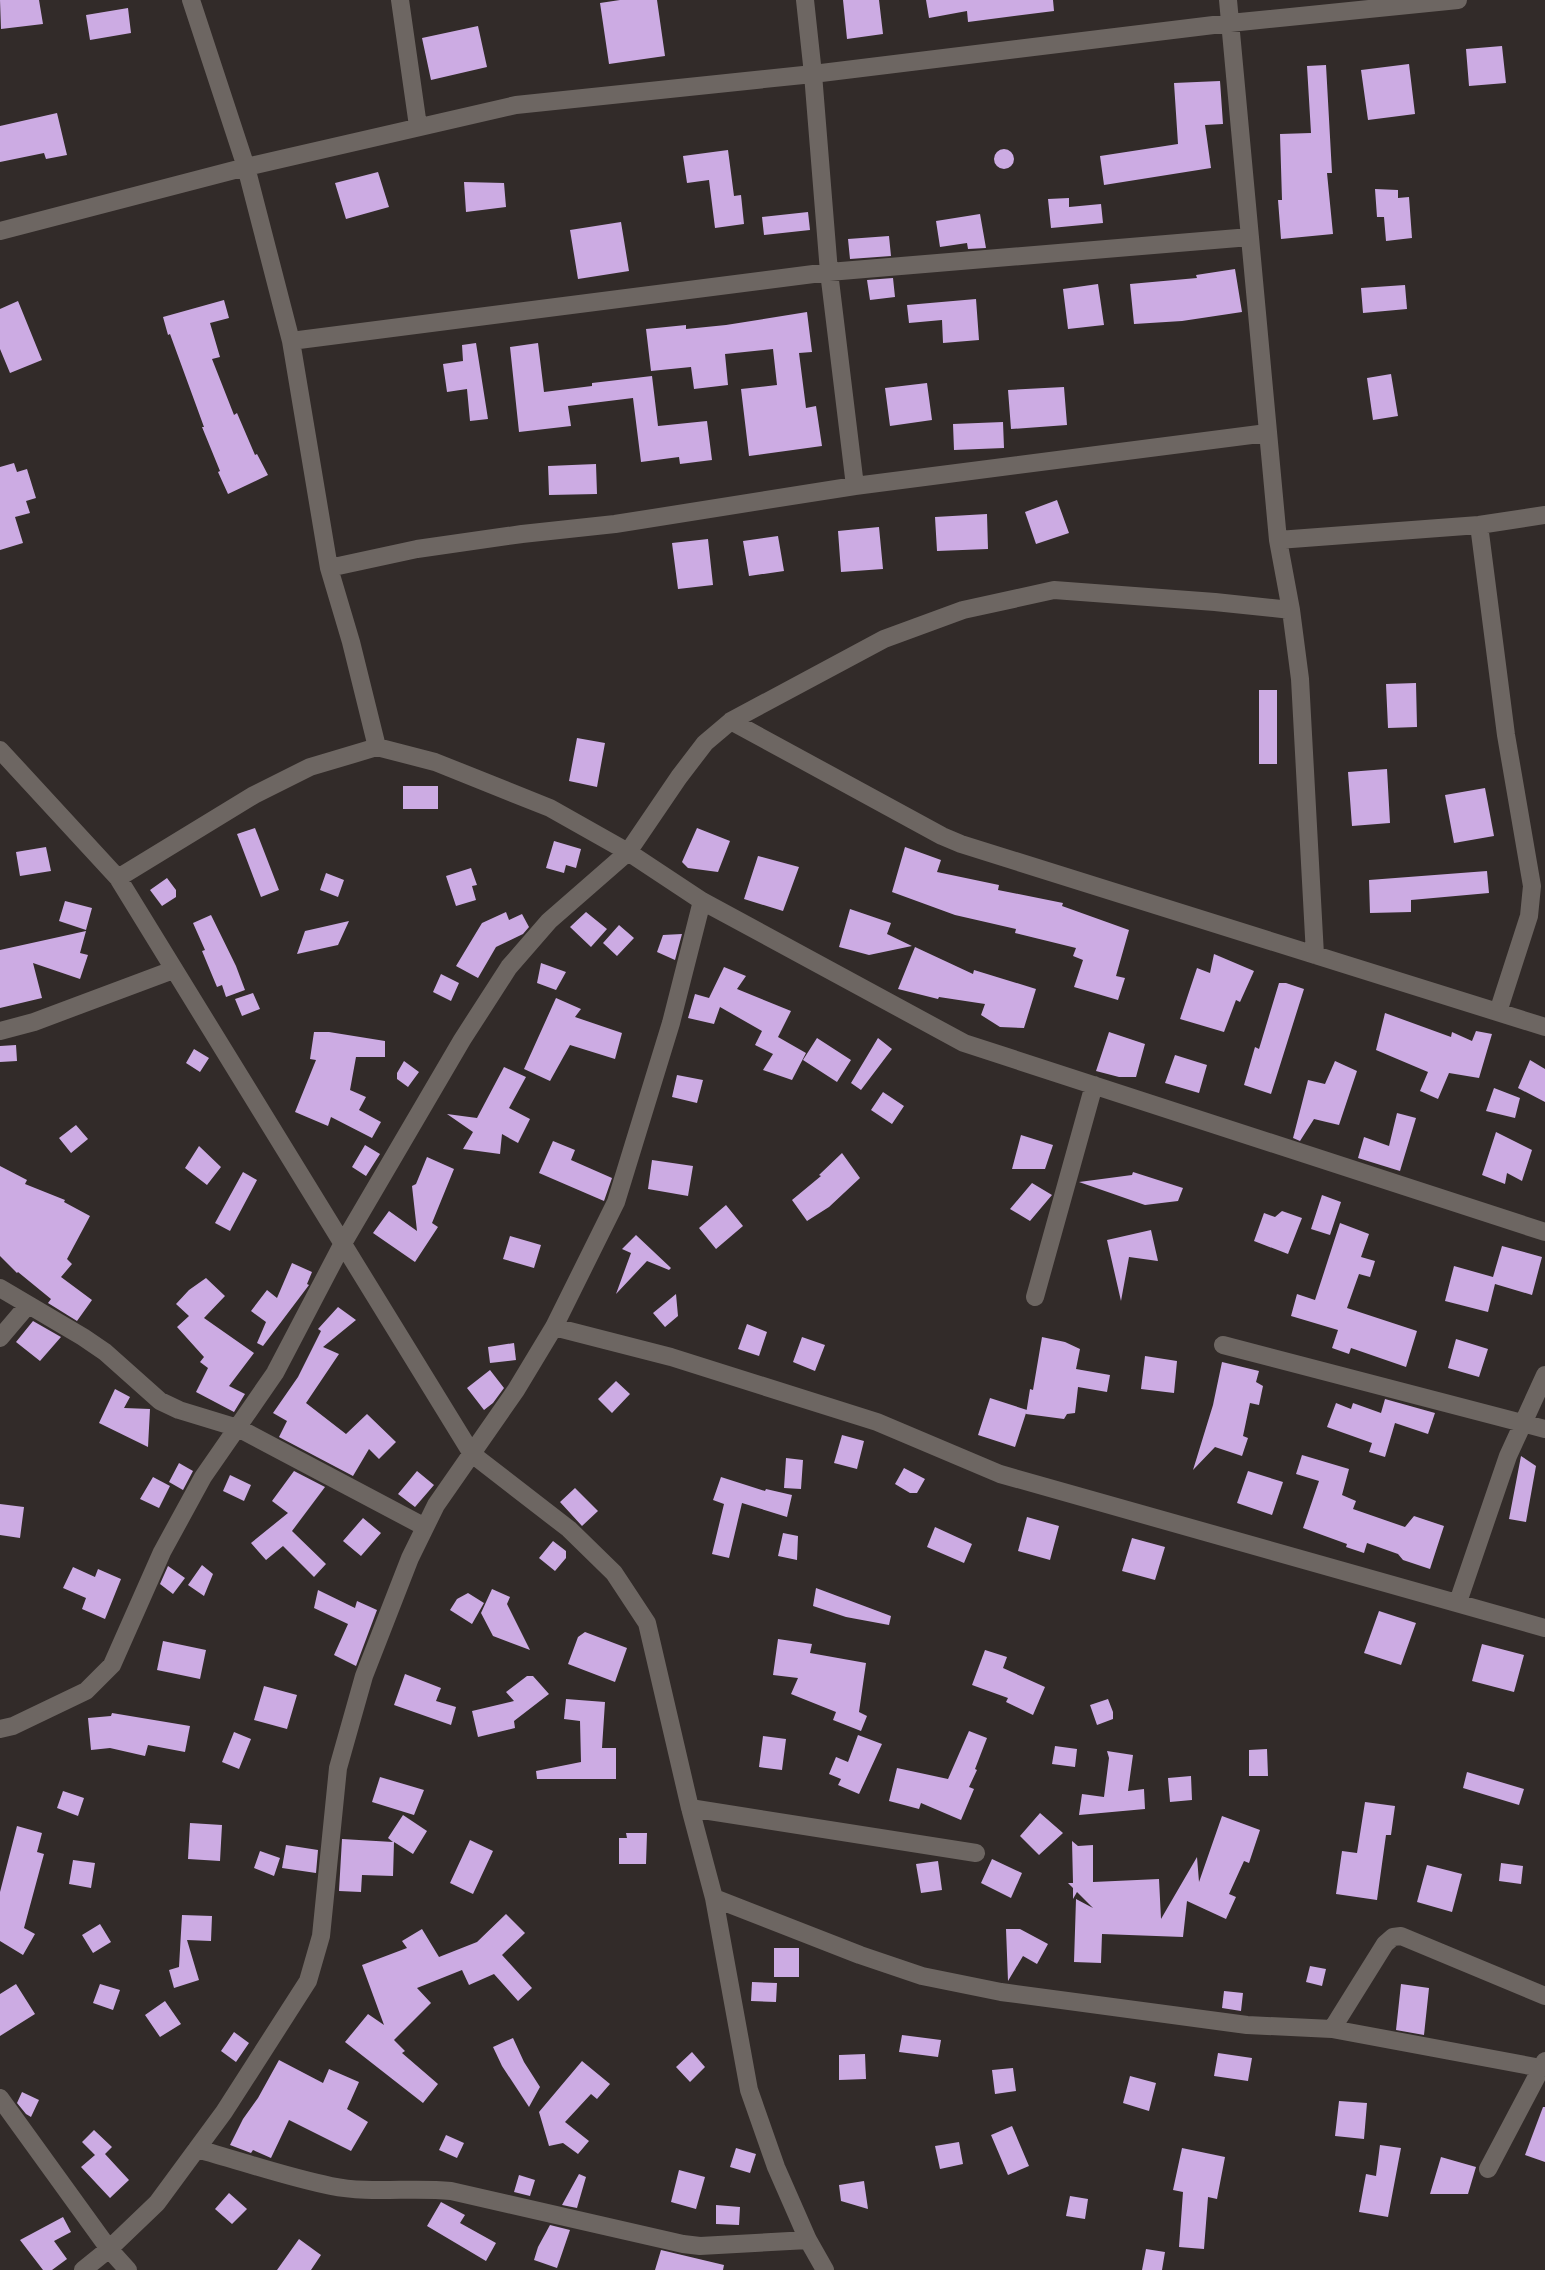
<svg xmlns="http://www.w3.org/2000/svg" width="1545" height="2270" font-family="'IBM Plex Sans',sans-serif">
  <rect width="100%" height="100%" fill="#322b29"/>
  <path fill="#ccabe3" d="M0,0H39L43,24L1,29Z
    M620,0H657L665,56L609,64L600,3Z
    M843,0H879L883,34L847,39Z
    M926,0H1053L1054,11L968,22L967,11L929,18Z
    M128,8L131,33L90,40L86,15Z
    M478,26L487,67L431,80L422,38Z
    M1502,46L1506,83L1469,86L1466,49Z
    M1409,64L1415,114L1368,120L1361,70Z
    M1326,65L1332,173H1327L1333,234L1281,239L1278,200H1282L1280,134L1311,133L1307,66Z
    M1220,81L1223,124L1205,125L1211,168L1104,185L1100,156L1178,144L1174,83Z
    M57,113L67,155L46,159L44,153L0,162V126Z
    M994 159a10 10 0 1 1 20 0a10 10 0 1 1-20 0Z
    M728,150L734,196L741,195L744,224L715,228L709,180L687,183L683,156Z
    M378,172L389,207L346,219L335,183Z
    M464,182L504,183L506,207L466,212Z
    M1375,189L1398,190V198L1409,197L1412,238L1386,241L1384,217H1377Z
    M1069,198V207L1101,204L1103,223L1051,228L1048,199Z
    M808,212L810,230L764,235L762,217Z
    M980,214L986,248L968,249L967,243L940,247L936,221Z
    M621,222L629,271L578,279L570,230Z
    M889,236L891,256L850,259L848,239Z
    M1235,269L1242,312L1182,321L1134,324L1130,284L1197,278L1196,275Z
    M893,278L895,297L870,300L867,280Z
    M1098,284L1104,325L1068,329L1063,289Z
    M1405,285L1407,309L1363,313L1361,288Z
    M976,299L979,340L943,343L942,320L909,323L907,305Z
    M224,300L229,318L210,323L220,357L212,359L234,415L237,413L255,455L257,454L268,475L228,494L218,472L220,471L202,427H204L170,334L168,335L163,317Z
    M18,301L42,360L10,373L0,349V309Z
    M807,312L812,352L799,353L806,408L816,406L822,446L749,456L741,389L777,385L773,349L725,354L728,385L694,389L691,367L651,371L646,329L686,325V329L726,325Z
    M476,343L488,419L470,421L467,389L447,392L443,364L463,361L462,345Z
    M538,343L544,392L592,386V383L652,376L658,426L707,421L712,460L680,464L679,457L641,462L633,398L568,406L571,426L519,432L510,347Z
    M1391,374L1398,416L1373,420L1367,378Z
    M927,383L932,420L890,426L885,388Z
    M1064,387L1067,425L1011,429L1008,390Z
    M1003,422L1004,448L954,450L953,424Z
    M14,463L17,472L27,469L36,498L26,501L30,513L15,517L23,543L0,550V467Z
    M596,464L597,494L549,495L548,466Z
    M1057,500L1069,533L1036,544L1025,512Z
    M987,514L988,549L937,551L935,517Z
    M879,527L883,569L841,572L838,531Z
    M778,536L784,571L749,576L743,541Z
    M708,539L713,585L678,589L672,543Z
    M1416,683L1417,727L1388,728L1386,684Z
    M1259,690H1277V764H1259Z
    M577,738L605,743L597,787L569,781Z
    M1387,769L1390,823L1352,826L1348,772Z
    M403,786H438V809H403Z
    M1485,788L1494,836L1454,843L1445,795Z
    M255,828L279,890L261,897L237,834Z
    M697,828L730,841L718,872L688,868L682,862Z
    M554,841L581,849L576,868L566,865L564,873L546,868Z
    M46,847L51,871L20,876L16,852Z
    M905,847L941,860L937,872L999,885L998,890L1063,903L1062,906L1129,930L1116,976L1125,978L1118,1000L1074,987L1083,960L1073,956L1076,948L1015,933L1016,929L955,915L892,892Z
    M758,856L799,867L783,911L744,899Z
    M471,868L477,885L472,886L476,900L456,906L446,876Z
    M1487,871L1489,893L1411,900V912L1370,913L1369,880Z
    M326,873L344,880L338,897L320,890Z
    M167,878L176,890V897L162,906L150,890Z
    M65,901L92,908L86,930L59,921Z
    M850,909L891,923L887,934L912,946L869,955L839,947Z
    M506,912L509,920L522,914L529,927L523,934L496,947L478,978L456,966L482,923Z
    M586,912L607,929L591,947L570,927Z
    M211,915L236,966L245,990L226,997L222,985L217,987L202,951L205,950L193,923Z
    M349,921L338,945L297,954L305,931Z
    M619,925L634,938L617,956L603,943Z
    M86,931L80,953L88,955L80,979L33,963L42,998L0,1008V950Z
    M682,934L675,960L657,952L663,935Z
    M915,947L973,974L974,970L1036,989L1024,1028L1000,1027L981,1015L985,1004L939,997L938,999L898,989Z
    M1214,954L1254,971L1240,1002L1236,1000L1224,1032L1180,1019L1197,968L1210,973Z
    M541,963L566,972L556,990L537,983Z
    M724,967L746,976L737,989L791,1011L778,1037L806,1053L792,1080L763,1070L773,1054L755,1045L762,1031L720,1007L714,1024L688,1018L695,994L709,998Z
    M441,974L459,983L451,1001L433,992Z
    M1279,983H1286L1304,989L1271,1094L1244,1085L1255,1047L1259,1049Z
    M253,993L260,1009L242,1016L235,999Z
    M556,998L581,1009L575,1017L622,1033L615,1059L570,1045L550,1081L524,1069Z
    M1385,1013L1451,1037L1452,1032L1472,1041L1476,1031L1492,1034L1479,1078L1449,1073L1438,1099L1420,1091L1428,1072L1376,1050Z
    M314,1032H329L385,1041V1057H356L350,1090L366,1097L359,1110L381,1122L372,1138L331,1117L328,1126L295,1112L316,1060L310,1059Z
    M1109,1032L1145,1044L1136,1077H1119L1096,1071Z
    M817,1038L851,1060L837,1082L803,1060Z
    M878,1038L892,1049L861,1090L851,1083Z
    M16,1045L17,1061L0,1062V1046Z
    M194,1049L209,1058L200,1072L186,1063Z
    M1175,1055L1207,1065L1199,1093L1165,1083Z
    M1530,1060L1545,1069V1102L1518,1088Z
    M404,1061L419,1072L408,1087L397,1079V1073Z
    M1335,1061L1357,1071L1339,1125L1314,1119L1300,1141L1293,1138L1308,1080L1325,1084Z
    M504,1067L526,1077L509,1108L530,1119L518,1143L502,1134L500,1154L463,1149L473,1132L447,1114L477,1118Z
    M677,1075L703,1080L697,1103L672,1097Z
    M1494,1088L1520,1098L1515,1118L1486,1111Z
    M883,1092L904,1106L892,1124L871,1110Z
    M1397,1113L1416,1118L1400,1171L1358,1158L1364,1137L1389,1146Z
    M76,1125L88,1139L71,1153L59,1138Z
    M1496,1132L1532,1150L1522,1181L1507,1173L1505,1184L1482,1175Z
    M1021,1135L1053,1145L1045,1169H1012Z
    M553,1141L575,1150L571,1160L612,1178L604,1201L539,1173Z
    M365,1145L380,1154L366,1176L352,1167Z
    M199,1146L221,1167L207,1185L185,1168Z
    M842,1153L860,1178L829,1207L807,1221L792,1200L821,1176L819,1175Z
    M427,1157L454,1169L432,1223L438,1227L415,1262L373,1233L389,1211L417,1231L412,1186L416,1184Z
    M652,1160L693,1166L688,1196L648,1189Z
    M0,1166L27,1180L25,1184L65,1200L64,1202L90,1216L67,1259L72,1264L61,1277L92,1300L77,1321L48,1303L51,1299L18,1272L17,1273L0,1256Z
    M243,1172L257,1180L230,1231L215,1223Z
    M1133,1172L1183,1188L1178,1201L1145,1205L1079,1182L1132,1175Z
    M1032,1183L1052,1195L1030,1221L1010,1209Z
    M1322,1195L1341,1202L1330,1235L1311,1229Z
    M726,1205L743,1226L716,1249L699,1228Z
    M1282,1211L1302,1218L1288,1254L1254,1241L1264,1213L1275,1217Z
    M1340,1223L1369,1234L1361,1257L1375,1261L1370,1277L1359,1274L1347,1308L1417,1331L1406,1367L1351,1348L1349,1354L1332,1348L1338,1330L1291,1316L1297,1294L1315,1300Z
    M1151,1230L1158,1261L1129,1257L1121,1301L1107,1240Z
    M636,1235L671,1268L669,1270L647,1261L616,1294L631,1253L622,1249Z
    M510,1236L541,1245L534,1268L503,1259Z
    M1502,1246L1542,1257L1532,1295L1495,1284L1488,1312L1445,1301L1454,1266L1493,1277Z
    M292,1263L312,1272L307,1284L309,1285L263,1346L257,1343L266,1322L251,1311L267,1290L277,1298Z
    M206,1278L225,1296L204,1318L254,1353L229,1386L245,1394L234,1412L196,1392L208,1368L200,1362L204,1357L177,1327L189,1316L176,1304L189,1290Z
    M676,1294L678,1316L665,1327L653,1313Z
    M338,1307L356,1320L323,1347L339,1354L306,1403L346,1434L367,1414L396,1442L379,1459L369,1449L353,1476L279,1437L287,1421L273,1413L298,1377L321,1331L318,1329Z
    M33,1321L61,1337L40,1361L16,1342Z
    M747,1324L767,1332L759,1356L738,1349Z
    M802,1337L825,1345L815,1371L793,1362Z
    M1042,1337L1065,1342L1080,1349L1076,1369L1110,1375L1107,1392L1078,1387L1075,1413L1067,1414L1064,1419L1026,1414L1030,1389L1033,1390Z
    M1456,1339L1488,1349L1479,1377L1448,1368Z
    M514,1343L516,1360L490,1363L488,1347Z
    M1145,1356L1177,1361L1174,1393L1141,1389Z
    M1222,1362L1259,1371L1256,1382L1263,1386L1259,1405L1250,1403L1243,1436L1248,1438L1242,1456L1215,1447L1193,1470L1213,1405Z
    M490,1370L504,1388L493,1403L484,1410L467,1388Z
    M616,1381L630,1394L612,1413L598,1399Z
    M115,1389L130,1397L124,1408L150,1409L148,1447L99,1423Z
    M990,1398L1027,1410L1015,1447L978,1435Z
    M1385,1399L1435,1413L1428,1434L1395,1423L1385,1457L1369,1452L1372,1443L1327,1427L1336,1403L1351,1409L1353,1403L1381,1413Z
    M842,1435L864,1441L857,1469L834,1463Z
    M1302,1455L1349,1469L1342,1495L1356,1501L1353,1509L1405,1527L1414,1516L1444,1526L1430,1569L1403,1560L1398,1554L1367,1543L1364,1553L1346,1547L1347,1544L1303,1528L1319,1481L1296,1474Z
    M1521,1456L1536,1466L1526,1522L1509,1519Z
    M786,1458L803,1460L801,1489L784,1488Z
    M179,1463L193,1471L183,1490L169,1482Z
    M904,1468L925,1479L917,1493H910L895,1484Z
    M294,1471L325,1487L292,1531L326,1564L314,1577L283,1546L266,1560L251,1543L288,1513L272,1501Z
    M417,1471L434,1485L415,1507L398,1494Z
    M1248,1471L1283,1482L1272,1515L1237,1503Z
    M230,1475L251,1485L244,1501L223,1491Z
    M153,1477L170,1486L159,1508L140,1499Z
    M721,1477L765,1491L766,1489L792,1495L787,1517L742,1503L729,1558L712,1554L724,1504L713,1500Z
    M575,1488L598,1511L582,1526L560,1502Z
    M0,1504L24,1507L20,1538L0,1535Z
    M1027,1517L1059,1526L1050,1560L1018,1551Z
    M363,1518L381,1533L361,1556L343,1541Z
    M935,1527L972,1544L964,1563L927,1547Z
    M783,1533L798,1536L797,1560L778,1556Z
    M1132,1538L1165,1547L1155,1580L1122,1571Z
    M553,1541L566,1551V1558L555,1571L539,1558Z
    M202,1565L213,1574L204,1596L188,1585Z
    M168,1566L185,1578L173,1594L160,1584Z
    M73,1567L95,1577L98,1569L121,1579L105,1619L82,1609L86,1598L63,1588Z
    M816,1588L891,1616L889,1625L846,1617L813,1606Z
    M492,1589L510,1597L507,1604L530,1650L493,1636L481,1613Z
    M318,1590L355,1608L357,1601L377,1610L356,1666L334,1655L348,1624L314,1608Z
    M468,1593L484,1603L472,1624L450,1610L457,1599Z
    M1379,1611L1416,1623L1401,1665L1364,1653Z
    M585,1632L627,1648L615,1682L568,1664L578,1637Z
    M778,1639L812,1644L810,1653L866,1663L859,1712L867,1716L861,1731L833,1720L836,1712L791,1694L798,1678L773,1675Z
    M163,1641L206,1650L200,1679L157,1670Z
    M1482,1644L1524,1655L1514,1692L1472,1681Z
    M985,1650L1007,1657L1003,1668L1045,1687L1033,1715L1006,1702L1008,1698L972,1685Z
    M405,1674L441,1688L436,1701L456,1707L451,1725L394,1705Z
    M527,1676H533L549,1694L514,1721L515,1728L478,1737L472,1711L514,1701L506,1692Z
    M264,1686L297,1695L287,1729L254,1720Z
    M566,1699L605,1702L602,1748H616V1779H537L536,1771L581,1762L580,1721L564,1719Z
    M1108,1699L1113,1712V1719L1097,1725L1090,1705Z
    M112,1713L190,1726L185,1752L148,1745L145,1756L110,1748L91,1750L88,1718L111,1716Z
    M969,1731L987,1738L975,1769L977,1770L969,1787L974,1789L961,1820L921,1803L919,1809L889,1801L897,1768L948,1779Z
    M234,1732L251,1739L239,1769L222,1762Z
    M858,1735L882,1744L859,1794L838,1785L841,1779L829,1774L836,1757L848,1762Z
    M763,1736L786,1739L782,1770L759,1767Z
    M1055,1746L1077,1749L1075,1767L1052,1764Z
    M1267,1749L1268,1776H1249V1750Z
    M1107,1751L1133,1755L1128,1791L1144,1789L1145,1809L1079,1815L1082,1794L1104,1797L1109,1758Z
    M1467,1772L1524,1789L1519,1805L1463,1788Z
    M1191,1776L1192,1800L1170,1802L1168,1778Z
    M380,1777L424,1790L414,1815L372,1802Z
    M63,1791L84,1798L78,1816L57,1808Z
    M1365,1802L1395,1806L1391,1835H1386L1377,1900L1336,1894L1342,1851L1357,1853Z
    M1040,1813L1063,1833L1039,1855L1020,1836Z
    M403,1815L427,1831L413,1854L394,1842L393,1876L362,1875L361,1892L339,1891L342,1839L393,1842L388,1838Z
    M1222,1816L1260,1830L1249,1863L1244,1861L1229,1894L1236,1897L1226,1919L1187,1901L1183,1937L1102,1934L1101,1963L1074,1962L1076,1899L1093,1908L1077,1892L1073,1899V1888L1068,1883H1073L1072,1841L1078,1846L1093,1845V1882L1159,1879L1161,1919L1197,1857L1199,1882Z
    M190,1823L222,1825L220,1861L188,1859Z
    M17,1826L42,1833L37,1852L44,1854L24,1928L35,1934L23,1955L0,1941V1892Z
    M626,1833H647L646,1864H619V1838H627Z
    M470,1840L493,1851L473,1894L450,1883Z
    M286,1845L318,1850L316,1873L282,1868Z
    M260,1851L280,1858L274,1876L254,1868Z
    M992,1859L1022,1873L1011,1898L981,1883Z
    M73,1860L95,1863L91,1888L69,1884Z
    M938,1861L942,1890L921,1893L916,1864Z
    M1501,1863L1523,1866L1521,1884L1499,1881Z
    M1427,1865L1462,1874L1452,1912L1417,1902Z
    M506,1914L525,1933L502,1955L532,1988L518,2001L494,1974L469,1985L462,1970L417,1988L431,2003L394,2040L405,2051L402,2053L438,2084L423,2103L345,2042L368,2014L384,2025L362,1965L407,1948L402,1941L422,1929L439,1957L477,1942Z
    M182,1915L212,1916L211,1941L187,1940L199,1980L174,1988L169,1970L179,1967Z
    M100,1924L111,1942L93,1953L82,1935Z
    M1006,1929H1020L1048,1944L1037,1964L1023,1956L1008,1981Z
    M774,1948H799V1977H774Z
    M1310,1966L1326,1969L1322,1986L1306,1982Z
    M752,1982L777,1983L776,2002L751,2001Z
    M16,1984L35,2014L0,2036V1994Z
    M100,1984L120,1990L113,2010L93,2003Z
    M1401,1984L1429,1988L1424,2035L1396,2030Z
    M1224,1991L1243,1993L1241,2011L1222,2008Z
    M165,2001L181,2024L160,2037L145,2015Z
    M234,2032L249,2043L236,2062L221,2051Z
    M902,2035L941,2040L938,2057L899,2052Z
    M513,2038L524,2062L540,2087L529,2107L502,2066L493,2047Z
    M692,2052L705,2067L690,2082L676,2067Z
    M1218,2053L1252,2058L1248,2081L1214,2076Z
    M865,2054L866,2079L839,2080V2055Z
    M279,2060L323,2083L329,2069L359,2082L347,2109L368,2122L351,2151L289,2120L271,2158L253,2150L251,2153L230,2145L243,2119L258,2098Z
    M582,2061L610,2084L597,2099L591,2094L565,2122L589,2141L578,2154L563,2143L549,2146L539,2112Z
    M1013,2068L1016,2091L995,2094L992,2070Z
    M1130,2076L1156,2083L1149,2111L1123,2103Z
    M22,2092L39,2100L31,2117L26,2114L17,2103Z
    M1339,2101L1367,2103L1364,2139L1335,2136Z
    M1543,2107H1545V2162L1525,2155Z
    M1012,2126L1029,2166L1008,2175L991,2135Z
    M94,2130L112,2147L105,2154L129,2180L110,2198L81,2167L95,2155L82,2142Z
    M446,2135L464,2143L457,2158L439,2150Z
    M959,2142L963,2164L940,2169L935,2146Z
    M1380,2145L1401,2148L1388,2217L1359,2212L1366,2174L1376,2176Z
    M736,2148L756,2154L750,2173L730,2167Z
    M1182,2148L1225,2157L1217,2199L1208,2197L1204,2249L1179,2247L1183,2192L1173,2190Z
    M1441,2157L1476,2167L1468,2194H1430Z
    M679,2170L705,2177L696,2209L671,2202Z
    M579,2174L586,2177L577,2208L562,2205Z
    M519,2175L535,2180L530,2196L514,2192Z
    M864,2181L868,2209L841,2201L839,2185Z
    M229,2193L247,2209L232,2224L215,2209Z
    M1070,2196L1088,2199L1085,2219L1066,2216Z
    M441,2202L465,2215L460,2223L496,2243L486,2261L427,2226Z
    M716,2205L740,2207L739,2225L716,2224Z
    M63,2217L71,2232L54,2241L67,2259L52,2270H43L20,2240Z
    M550,2225L570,2230L557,2268L534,2260L538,2247Z
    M299,2239L321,2255L311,2270H277Z
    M1146,2249L1165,2252L1162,2270H1142Z
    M661,2250L724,2265L723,2270H655Z"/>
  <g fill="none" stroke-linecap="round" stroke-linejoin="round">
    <path stroke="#6d6662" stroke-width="18" d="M191,0L246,167L291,341L329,568L351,642L377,747
      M400,0L418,126
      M805,0L813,74L829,272L855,486
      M1228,0L1278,540L1291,610L1300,679L1315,955
      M0,231L246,167L516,105L813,74L1230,23L1458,0
      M291,341L829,272L1250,237
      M1479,525L1506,735L1532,886L1529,916L1498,1012
      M1278,540L1479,525L1545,515
      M329,568L417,549L522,534L615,524L855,486L1267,433
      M731,721L942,836L961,844L1545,1027
      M0,750L118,878L472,1454L569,1529L614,1573L647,1623L690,1808L714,1898L749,2090L776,2167L808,2240L825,2270
      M118,878L254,795L310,767L377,747L435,762L550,808L628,852L702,901L964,1043L1545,1232
      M0,1031L34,1022L173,970
      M0,1288L83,1337L105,1352L160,1401L179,1410L238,1428L425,1527
      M1035,1297L1094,1085
      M554,1327L671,1357L877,1422L1000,1474L1545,1628
      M0,1338L28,1305
      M1223,1345L1545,1429
      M1458,1602L1508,1456L1545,1375
      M0,1729L13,1726L86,1691L112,1665L162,1552L203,1477L275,1373L342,1245L462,1040L509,967L549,921L628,852L679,777L705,743L731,721L884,639L963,610L1054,590L1215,602L1291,610
      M690,1808L976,1853
      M714,1898L860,1955L922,1976L1001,1992L1247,2025L1332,2029L1541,2068
      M1332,2029L1385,1944L1393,1937L1401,1936L1545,1996
      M0,2098L109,2249L128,2270
      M197,2149C241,2161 286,2177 331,2186C370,2194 411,2187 451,2191L683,2244L700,2246L808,2240
      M1488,2169L1545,2061
      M83,2270L109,2249L157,2203L224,2112L308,1981L321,1936L338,1768L364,1676L410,1558L436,1505L516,1390L554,1327L616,1202L671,1023L702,901"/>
  </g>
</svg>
